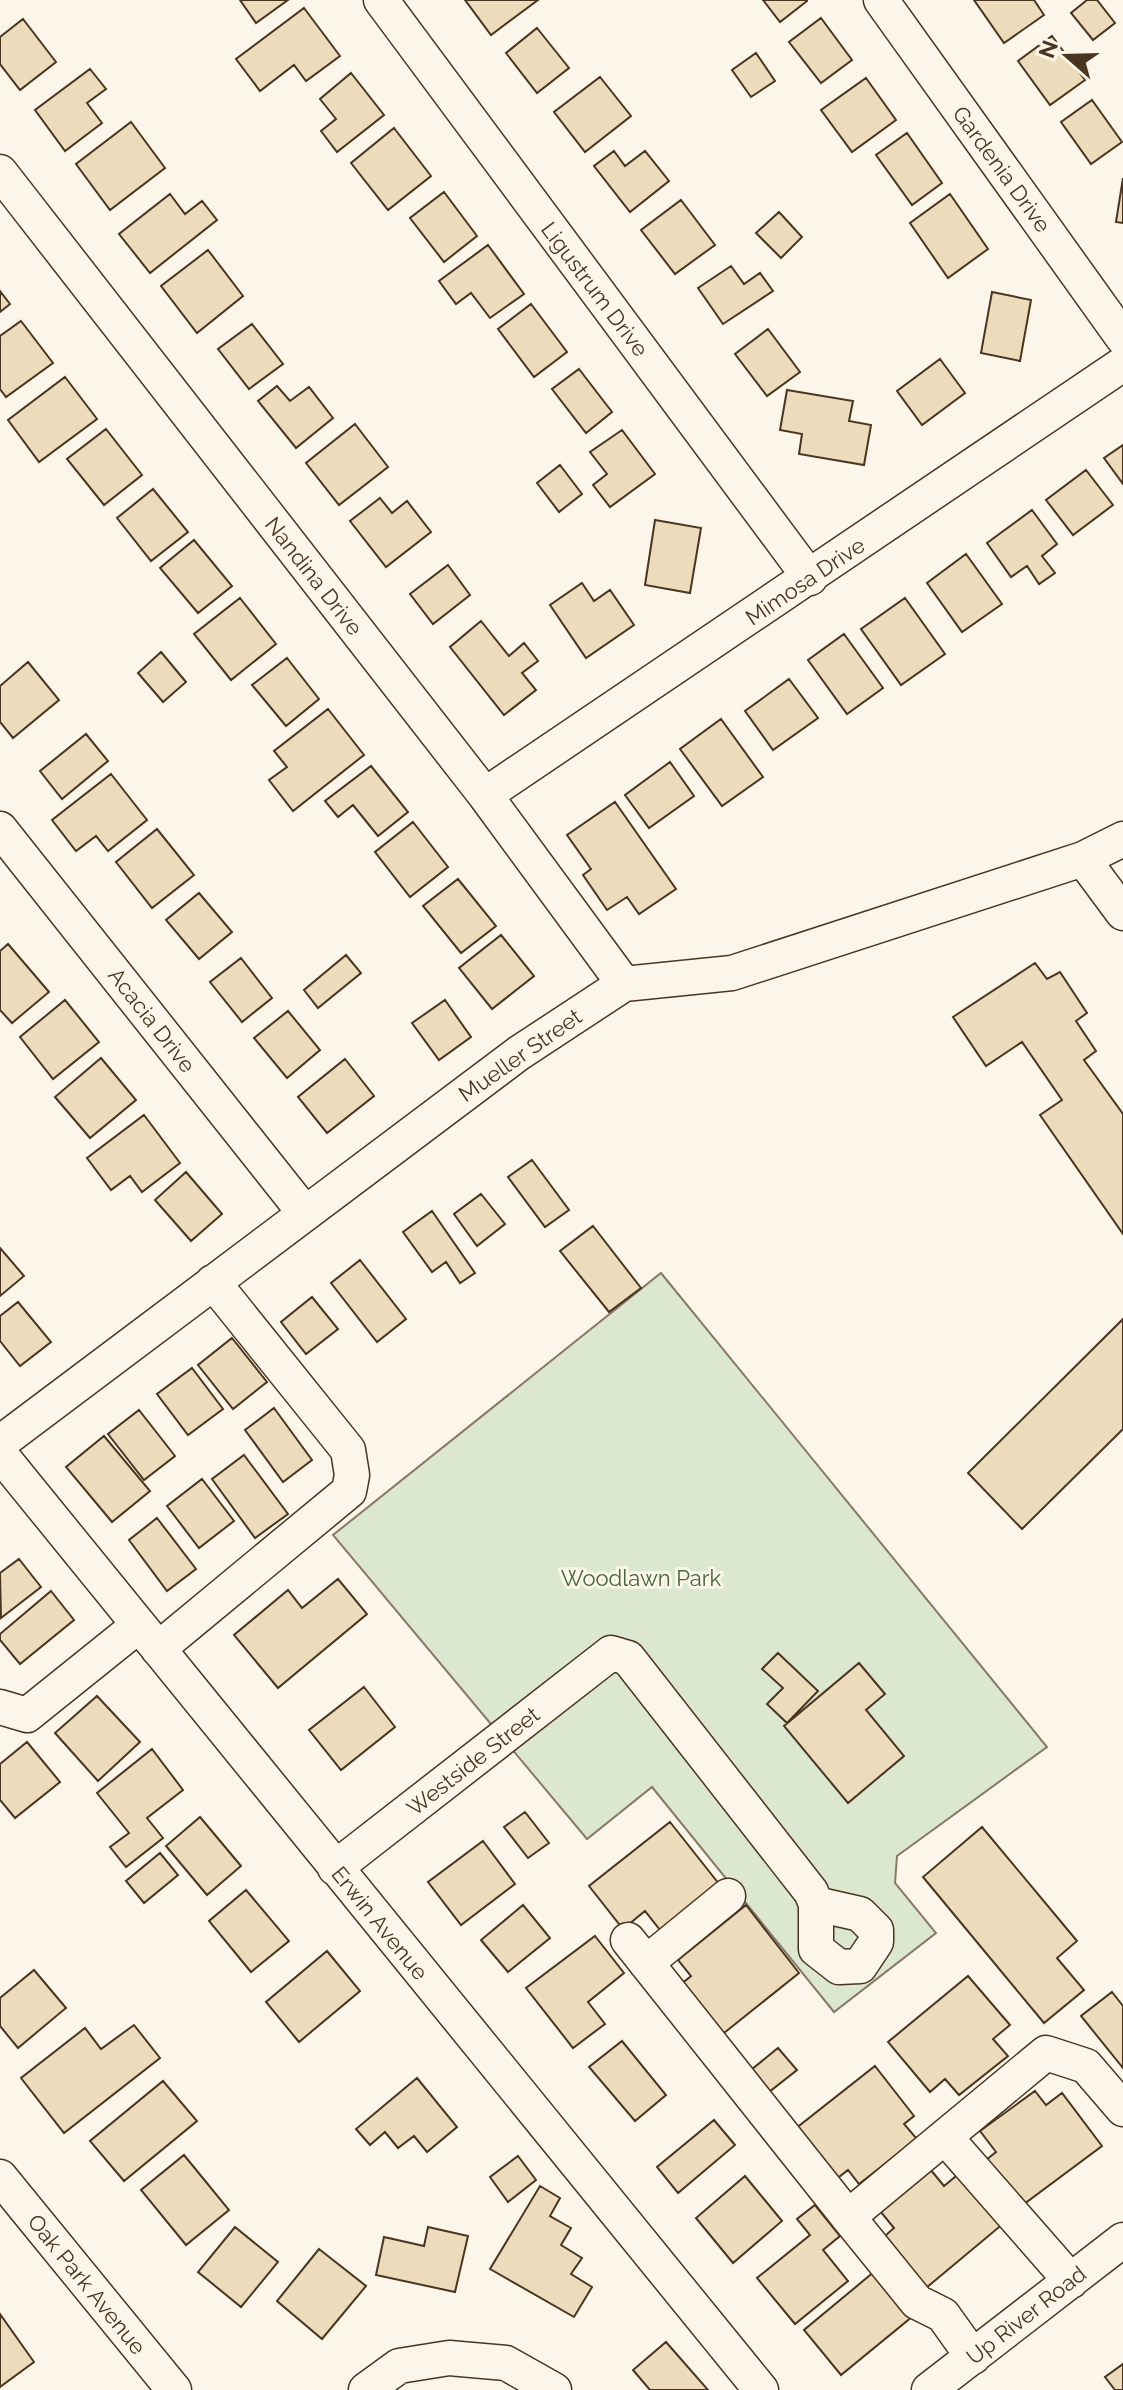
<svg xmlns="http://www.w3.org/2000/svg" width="1123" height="2390" font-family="Raleway,sans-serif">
  <rect width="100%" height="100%" fill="#fbf6e9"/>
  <path fill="#dce7d0" stroke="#887966" stroke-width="2" d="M661,1273L1047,1747L897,1856L895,1883L936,1933L834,2012L652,1787L587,1839L333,1535Z"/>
  <path fill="#ecdcbc" stroke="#4a3520" stroke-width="2" d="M240,0H288L256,23Z
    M465,0H538L491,35Z
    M763,0H807V1L780,22Z
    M974,0H1034L1044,15L1004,43Z
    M1087,0H1097L1115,23L1093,40L1071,13Z
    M304,8L340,56L306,81L294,65L260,91L236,59Z
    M821,18L852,60L821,83L789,42Z
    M23,19L56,62L20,90L0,64V37Z
    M537,28L569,68L537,93L506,53Z
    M1052,36L1085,80L1050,105L1018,61Z
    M756,53L775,81L751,97L732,70Z
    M90,69L106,89L87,103L102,123L65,151L35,110Z
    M351,73L384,115L337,152L321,131L336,119L320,99Z
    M600,77L631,116L585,152L554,112Z
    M866,78L896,120L852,152L821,110Z
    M1092,100L1122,142L1091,164L1061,122Z
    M131,122L165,168L110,210L76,164Z
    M394,128L431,176L388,210L351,163Z
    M907,133L942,183L912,205L876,155Z
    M614,151L625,166L645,151L669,181L630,212L594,166Z
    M1123,178V223L1116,222Z
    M444,192L477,236L444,262L410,218Z
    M170,194L185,214L202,201L217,220L150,273L119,234Z
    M950,194L988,249L948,278L910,223Z
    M681,200L715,245L675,274L641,230Z
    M779,212L802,237L781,258L756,233Z
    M488,245L524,294L490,318L471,293L456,304L439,281Z
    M208,250L243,296L197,333L161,286Z
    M731,266L744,284L760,273L773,291L723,324L698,288Z
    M0,291L10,304L0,312Z
    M992,292L1031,300L1020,361L981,353Z
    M531,304L567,352L534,377L498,329Z
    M21,321L53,363L6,397L0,389V336Z
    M252,324L283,364L249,389L218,349Z
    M768,329L800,372L767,396L735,354Z
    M940,359L965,393L922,425L897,391Z
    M579,369L612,412L586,433L552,389Z
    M65,377L97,419L39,462L8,420Z
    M277,386L290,401L309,387L333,418L296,448L258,401Z
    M787,390L853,401L849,421L871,425L864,465L799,454L802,434L780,430Z
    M355,424L388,467L339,505L306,463Z
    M106,429L142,475L104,505L67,459Z
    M622,430L655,474L610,507L593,485L607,474L590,452Z
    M1123,445V484L1104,458Z
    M560,465L582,494L559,512L537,483Z
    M1086,470L1113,505L1073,535L1046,500Z
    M153,489L188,532L151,561L117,518Z
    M380,498L392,513L407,501L431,532L386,567L350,521Z
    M1032,510L1057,544L1042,556L1055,573L1039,584L1027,566L1011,577L987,543Z
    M655,520L701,528L690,593L645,585Z
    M194,540L232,586L198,613L160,568Z
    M966,554L1002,604L962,632L927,583Z
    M448,565L470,595L433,624L410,594Z
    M582,583L594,601L610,590L634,625L586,658L550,605Z
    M240,598L276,644L231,680L194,634Z
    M905,598L945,654L901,685L861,629Z
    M481,621L509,656L524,643L538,661L522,673L536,690L504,715L450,647Z
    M844,634L883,688L847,714L808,660Z
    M161,652L186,682L163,702L138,673Z
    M287,658L319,699L286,726L252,685Z
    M28,662L59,700L13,738L0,722V686Z
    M789,679L818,718L773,750L745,711Z
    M328,709L364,755L293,811L269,780L287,767L274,751Z
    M721,719L763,777L722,806L680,749Z
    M86,734L108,761L62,799L40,771Z
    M670,762L694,796L649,828L625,795Z
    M371,766L408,812L378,836L353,805L338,817L325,801Z
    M111,774L147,820L108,851L96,836L76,851L52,820Z
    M615,802L676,889L639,914L627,897L607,910L583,875L591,869L567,835Z
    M413,822L448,867L410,897L375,852Z
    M157,829L194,875L152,908L116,862Z
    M458,879L496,926L461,953L423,906Z
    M199,893L232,932L199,959L166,920Z
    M501,935L534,976L492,1009L459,968Z
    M8,944L49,992L12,1023L0,1010V951Z
    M346,955L361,973L318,1008L304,990Z
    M241,958L272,998L242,1022L210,982Z
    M1035,963L1047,979L1060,972L1087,1013L1076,1021L1096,1051L1084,1060L1123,1114V1234L1040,1115L1062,1100L1022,1042L986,1066L953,1017Z
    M65,1000L99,1042L53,1079L20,1037Z
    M445,1000L471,1037L439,1060L412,1023Z
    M288,1011L320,1050L287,1078L254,1038Z
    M101,1058L136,1100L90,1138L55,1097Z
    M345,1059L374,1096L327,1133L298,1097Z
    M144,1115L180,1163L142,1192L130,1176L111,1190L87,1158Z
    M532,1160L569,1210L545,1227L508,1177Z
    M186,1172L222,1214L191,1241L155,1200Z
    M481,1194L505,1224L477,1246L454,1214Z
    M432,1211L475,1273L460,1283L446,1262L432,1272L403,1232Z
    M593,1226L641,1288L609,1312L560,1251Z
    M0,1248L24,1276L0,1296Z
    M360,1260L406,1319L377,1342L331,1283Z
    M312,1297L338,1329L306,1354L281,1322Z
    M18,1302L51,1342L20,1366L0,1341V1316Z
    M1123,1319V1429L1022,1529L968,1473Z
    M232,1338L267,1382L233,1409L198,1365Z
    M192,1368L223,1409L188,1435L157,1394Z
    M274,1408L312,1460L283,1482L245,1430Z
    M139,1410L175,1456L144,1480L108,1434Z
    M104,1436L150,1491L112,1522L66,1467Z
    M244,1455L288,1514L255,1538L212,1479Z
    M202,1479L234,1521L199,1548L167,1506Z
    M157,1518L196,1569L167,1591L129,1540Z
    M19,1559L41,1587L1,1618L0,1573Z
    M338,1579L367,1614L278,1688L234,1635L288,1590L302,1608Z
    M51,1591L74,1620L20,1664L0,1640V1634Z
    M778,1653L818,1691L787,1723L767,1704L783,1688L762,1669Z
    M859,1663L885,1694L866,1710L904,1756L848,1803L784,1726Z
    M364,1687L395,1727L341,1770L309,1730Z
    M97,1696L140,1742L98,1781L55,1733Z
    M27,1742L60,1782L15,1818L0,1800V1764Z
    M152,1749L183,1790L147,1818L163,1838L126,1867L110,1847L129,1833L97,1793Z
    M525,1812L549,1843L528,1858L504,1827Z
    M200,1817L241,1866L207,1895L166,1846Z
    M670,1822L723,1889L664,1935L645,1911L623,1929L589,1886Z
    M982,1827L1077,1941L1057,1958L1084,1990L1044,2023L923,1877Z
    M483,1841L515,1884L461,1925L428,1882Z
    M160,1853L178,1875L144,1903L126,1881Z
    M246,1890L289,1941L251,1972L209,1921Z
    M523,1905L550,1938L508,1972L481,1940Z
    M746,1905L799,1973L714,2041L674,1990L691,1976L678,1960Z
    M595,1936L624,1973L588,2002L605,2024L573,2048L526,1988Z
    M327,1951L360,1991L299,2042L266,2002Z
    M34,1970L66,2008L18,2048L0,2026V1998Z
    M968,1976L1010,2025L993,2039L1008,2056L959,2095L945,2079L930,2092L888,2042Z
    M1112,1992L1123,2006V2068L1081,2016Z
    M134,2025L160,2058L64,2133L21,2078L85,2028L101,2049Z
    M622,2041L666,2095L635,2121L589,2067Z
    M778,2048L797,2070L769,2092L751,2070Z
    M875,2066L914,2116L904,2124L917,2139L859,2184L848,2170L830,2184L790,2133Z
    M417,2078L457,2127L427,2152L414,2136L398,2148L385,2132L370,2145L356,2129Z
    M163,2081L197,2121L124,2181L90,2141Z
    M1035,2091L1046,2105L1062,2093L1102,2146L1020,2207L986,2160L996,2152L980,2131Z
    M714,2120L735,2145L678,2193L657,2167Z
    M184,2155L229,2210L186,2245L141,2190Z
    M518,2156L536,2180L508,2202L490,2177Z
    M930,2169L944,2186L961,2172L1004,2223L920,2293L878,2242L894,2228L880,2211Z
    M745,2176L782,2221L733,2263L696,2218Z
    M540,2186L560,2198L550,2216L571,2228L561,2245L582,2258L571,2274L592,2287L574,2317L490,2269Z
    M815,2205L840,2236L823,2250L848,2281L795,2324L757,2278L810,2235L797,2219Z
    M235,2227L278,2262L241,2307L198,2272Z
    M428,2227L468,2236L455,2292L376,2275L384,2237L424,2246Z
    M319,2249L366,2286L322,2339L277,2301Z
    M875,2271L913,2316L841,2375L804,2330Z
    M0,2314L34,2362L0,2387Z
    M666,2342L708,2390H650L633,2370Z
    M1123,2364V2390H1115L1105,2377Z"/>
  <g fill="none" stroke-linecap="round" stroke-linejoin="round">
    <defs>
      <path id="minor" d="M381,0L810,578
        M881,0L1123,338
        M0,172L485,795L624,984
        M485,795L1123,364
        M0,829L304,1212
        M1083,859L1123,913
        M0,1443L519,1053L624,984L732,973L1083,859L1123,839
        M0,1454L761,2390
        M158,1649L349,1491L352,1475L348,1450L213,1282
        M0,1707L27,1715L139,1625
        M335,1868L611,1653L628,1658L811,1892L816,1904V1949L839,1967L860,1966L876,1942V1930L860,1914L816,1904
        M628,1940L848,2217
        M646,1963L728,1896
        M945,2137L1071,2281
        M0,2177L174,2390
        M973,2357L943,2315L917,2302L848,2217L1046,2053L1086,2066L1123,2109
        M366,2390L399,2366L449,2358L506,2363L554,2390
        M929,2390L1123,2240"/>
    </defs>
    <use href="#minor" stroke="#4a3520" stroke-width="37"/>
    <use href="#minor" stroke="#fbf6e9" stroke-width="34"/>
  </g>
  <g text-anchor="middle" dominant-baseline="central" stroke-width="6" stroke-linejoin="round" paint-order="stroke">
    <g font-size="22" fill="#4a3520" stroke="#fbf6e9">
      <text transform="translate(1002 169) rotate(54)">Gardenia Drive</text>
      <text transform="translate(595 289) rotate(53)">Ligustrum Drive</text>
      <text transform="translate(314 576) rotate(52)">Nandina Drive</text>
      <text transform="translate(805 581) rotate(-34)">Mimosa Drive</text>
      <text transform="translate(152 1020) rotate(52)">Acacia Drive</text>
      <text transform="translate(520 1055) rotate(-35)">Mueller Street</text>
      <text transform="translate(473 1761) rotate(-38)">Westside Street</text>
      <text transform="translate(380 1923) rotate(51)">Erwin Avenue</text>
      <text transform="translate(87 2284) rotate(51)">Oak Park Avenue</text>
      <text transform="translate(1026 2315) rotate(-38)">Up River Road</text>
    </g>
    <g font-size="22" fill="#436837" stroke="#fbf6e9">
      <text x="641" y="1578">Woodlawn Park</text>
    </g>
  </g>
  <g transform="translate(1067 56) rotate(290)" stroke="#fbf6e9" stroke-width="6" paint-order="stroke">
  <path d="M0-6L14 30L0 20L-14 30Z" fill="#4a3520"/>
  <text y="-12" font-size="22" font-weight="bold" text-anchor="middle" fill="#4a3520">N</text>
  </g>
</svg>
